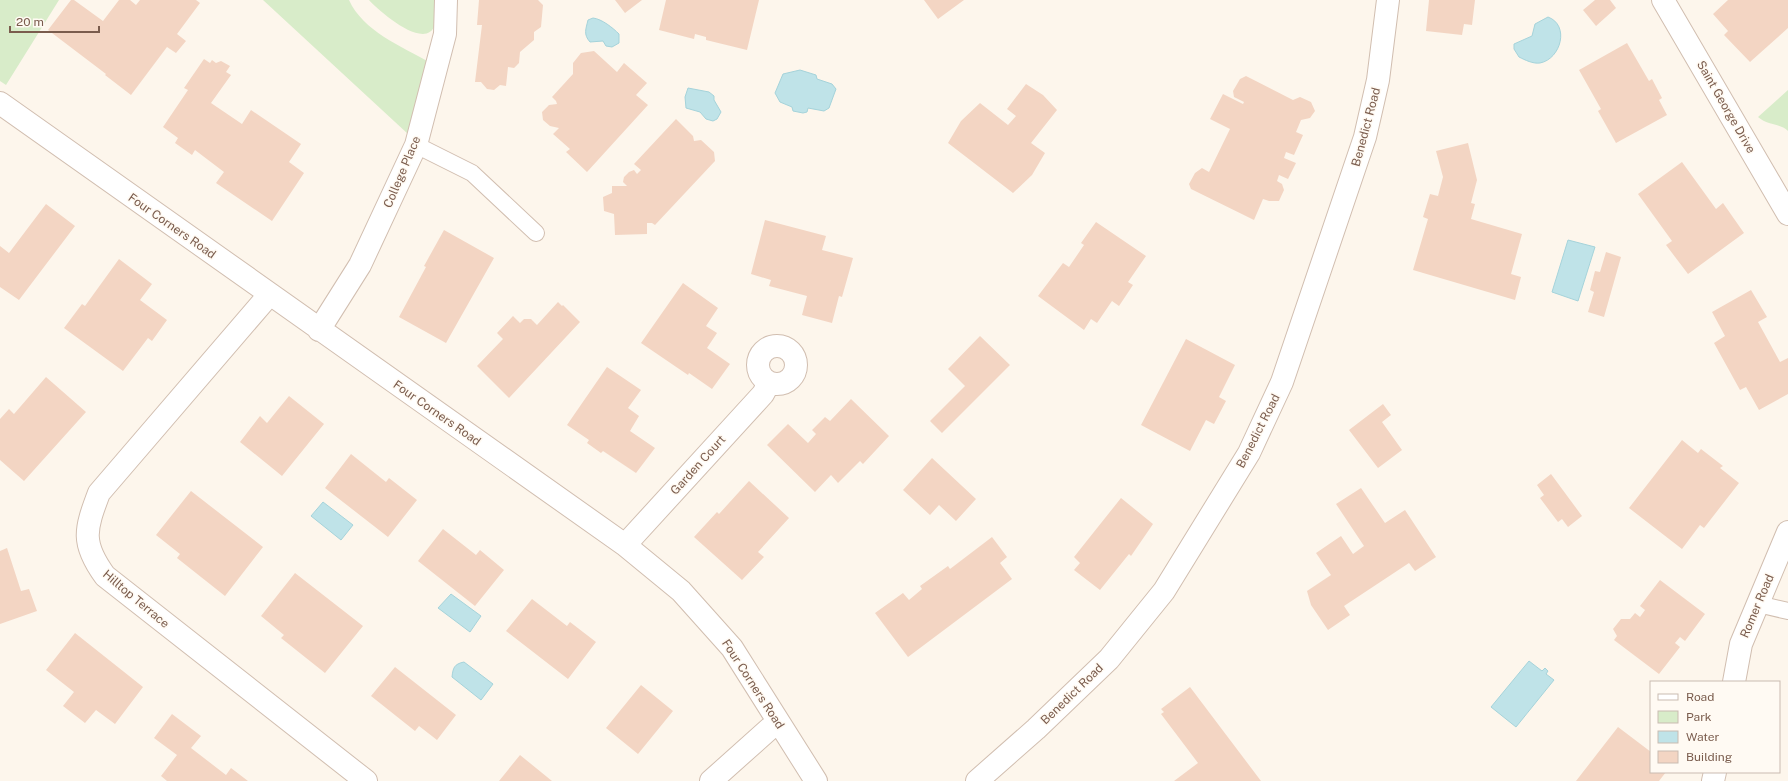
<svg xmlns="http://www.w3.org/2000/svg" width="1788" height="781" font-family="'Public Sans',sans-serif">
  <rect width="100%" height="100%" fill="#fdf6ec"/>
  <path fill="#d8ecc9" d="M0,0H59L6,85L0,81Z
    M263,0H349C363,31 401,46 429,62L408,134Z
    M369,0H436C436,7 437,18 435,25C425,52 378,10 369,0Z
    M1788,90V131C1780,123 1768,126 1758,117Z"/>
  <path fill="#bfe3e8" stroke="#a5d3da" d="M1548,17C1570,25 1561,59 1540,63C1533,64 1525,60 1519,57L1514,49V44L1532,36L1535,24Z
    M593,18C602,19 613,28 619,34V43L612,47L606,46L603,41L590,42C583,34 586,29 588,20Z
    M800,70L816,75L817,79L832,84L836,89L829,108L824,111L808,108L807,112L803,113L793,111L792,107L780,102L775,93L783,74Z
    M688,88L709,92L714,96V100L721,112L717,119L713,121L706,119L700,112L686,108L685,97Z
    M1568,240L1595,247L1578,301L1552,292Z
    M323,502L353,525L341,540L311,516Z
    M451,594L481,616L470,632L438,608Z
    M1529,661L1542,671L1545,668L1548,671L1546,674L1554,680L1516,727L1491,707Z
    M464,662L493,684L481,700L452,677C453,668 454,664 464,662Z"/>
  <path fill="#f3d5c3" d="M71,0H74L103,21L119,0H130L136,5L140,0H196L200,3L177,34L186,41L176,53L167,47L131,95L105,75L106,74L48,30Z
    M479,0H538L543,5L541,27L534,32V40L520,52L519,63L514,68L508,67L506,86L500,85L494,90L487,89L481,82H475L482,25H477Z
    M615,0H642L625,13Z
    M666,0H759L747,50L706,40V37L695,34L694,39L659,30Z
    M924,0H964L938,19Z
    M1429,0H1475L1472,25L1464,24L1462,35L1426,31Z
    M1595,0H1610L1616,8L1596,26L1583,10Z
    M1728,0H1788V28L1750,62L1724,35L1728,31L1713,14Z
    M1627,43L1649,81L1652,79L1662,98L1659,100L1667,115L1616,143L1598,111L1601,109L1579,70Z
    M594,51L617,72L624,63L647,83L636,95L648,105L587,172L566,152L570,149L553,134L559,128L550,126L543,120L542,112L549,105L557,104L556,101L552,97L573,74V63L581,53Z
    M204,59L210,63L212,60L216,63L221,61L230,66L226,72L231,75L211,103L242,124L251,110L301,144L289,162L304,173L272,221L216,183L224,172L195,150L192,155L175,143L178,138L163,127L188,90L184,88Z
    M1246,76L1293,100L1300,97L1311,102L1315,111L1310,118L1301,120L1296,132L1303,135L1294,155L1286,152L1284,158L1296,163L1288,179L1279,175L1277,181L1282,184L1284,190L1279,201H1269L1263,199L1254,220L1191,189L1189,184L1195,173L1202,168L1209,172L1230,129L1210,119L1223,94L1243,104L1244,102L1234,97L1233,91L1240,79Z
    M1026,84L1043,95L1057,110L1031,143L1045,153L1032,175L1013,193L948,143L961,121L980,103L1008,125L1016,116L1007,109Z
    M676,119L693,136L694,141L701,140L714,152L715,161L655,225L652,223H647V234L615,235L614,214L604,211L603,197L612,193V186H627L623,182L624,177L629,172L634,170L637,174L641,170L634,164Z
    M1468,143L1477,180L1471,203L1475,204L1471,219L1522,234L1511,274L1521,277L1515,300L1413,270L1428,219L1423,217L1430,194L1438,196L1443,177L1436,151Z
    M1682,162L1716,209L1723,203L1744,233L1688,274L1666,245L1672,241L1638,194Z
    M46,204L75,226L19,300L0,287V246L9,253Z
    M765,220L826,236L822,250L853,258L842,297L839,296L832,323L802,315L807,296L769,286L771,280L751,274Z
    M1096,222L1146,256L1128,282L1133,285L1119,306L1112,301L1097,323L1091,319L1084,330L1038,296L1063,263L1069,267L1084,245L1081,243Z
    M444,230L494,258L446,343L399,317L426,267L424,266Z
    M1606,252L1621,257L1604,317L1588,312L1594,292L1590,290L1595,271L1600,272Z
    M119,259L152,284L140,300L167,320L152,341L148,338L123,371L64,328L82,304L85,306Z
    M683,283L718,308L706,326L717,333L707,348L730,364L712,389L689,373L688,375L641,343Z
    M1751,290L1767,317L1758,322L1780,362L1788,358V394L1759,410L1746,387L1740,390L1714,343L1725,336L1712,312Z
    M558,302L562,306L563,305L580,322L509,398L477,366L503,339L497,333L513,316L520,323L524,319H531L537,325Z
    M980,336L1010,365L942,433L930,421L965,386L948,369Z
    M1186,339L1235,365L1219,397L1226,401L1214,424L1206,420L1190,451L1141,425Z
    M607,367L641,390L628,408L639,416L630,431L655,448L636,473L603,451L601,453L587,443L589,440L567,425Z
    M46,377L86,412L24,481L0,460V419L9,409L14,414Z
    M289,396L324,424L282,476L240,442L260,416L267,423Z
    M851,399L889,436L863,464L860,461L838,483L831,475L815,492L767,445L788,424L808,443L816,434L812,430L825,417L830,421Z
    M1383,404L1391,415L1382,422L1402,450L1378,468L1349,430Z
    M1682,440L1698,453L1701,449L1723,466L1720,468L1739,483L1704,528L1700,525L1682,549L1629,508Z
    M351,454L386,482L389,478L417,500L388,537L325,488Z
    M932,458L976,499L956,521L939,505L930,515L903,490Z
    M1551,474L1582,516L1568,527L1562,519L1558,522L1540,498L1544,495L1537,485Z
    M749,481L789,518L758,552L764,557L742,580L694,537L717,512L719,514Z
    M1361,488L1385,523L1405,510L1436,557L1415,571L1409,563L1344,606L1350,615L1328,630L1311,605L1307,591L1331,575L1316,553L1341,536L1353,554L1364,546L1336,504Z
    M191,491L263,547L225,596L177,558L180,554L156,535Z
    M1121,498L1153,524L1131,556L1129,554L1100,590L1074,570L1080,563L1074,557Z
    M443,529L476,555L480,550L504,570L475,606L418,561Z
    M992,537L1007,557L1000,563L1012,579L908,657L875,613L903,593L909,600L922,589L920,586L948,566L950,569Z
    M7,548L21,591L29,589L37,611L0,624V551Z
    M295,573L363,626L325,673L281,638L284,635L261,616Z
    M1660,580L1705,614L1685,641L1680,637L1675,643L1680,647L1659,674L1614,640L1617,636L1613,629L1621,619H1630L1635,613L1640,617L1645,610L1640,606Z
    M532,599L567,626L570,622L596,642L568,679L506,631Z
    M75,633L143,687L115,724L96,710L85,723L63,706L74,692L46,670Z
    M395,667L456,715L437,740L419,726L415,731L371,696Z
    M641,685L673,711L638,754L606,728Z
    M1190,687L1261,781H1174L1198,763L1161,714L1164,712L1161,709Z
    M172,714L201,736L191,748L226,775L231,768L248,781H167L161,776L177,755L154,738Z
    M1618,727L1651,752V772H1666L1659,781H1576Z
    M520,755L552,781H499Z"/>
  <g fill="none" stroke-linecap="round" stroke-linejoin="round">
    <defs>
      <path id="service" d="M416,145L472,173L536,233
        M1758,604L1788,611"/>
      <path id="minor" d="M1663,0L1788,214
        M0,103L625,545L681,591L732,648L816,781
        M269,295L99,493C85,530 81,543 105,576L366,781
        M319,330L360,265L416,145L445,34L446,0
        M758 365a19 19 0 1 1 38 0a19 19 0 1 1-38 0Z
        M625,545L763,394L769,383
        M1734,682L1741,644L1788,532
        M711,781L777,722
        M977,781L1036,729L1109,659L1164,591L1249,453L1282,382L1365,137L1378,80L1388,0
        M1713,781L1715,772"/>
    </defs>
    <use href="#service" stroke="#d1beb0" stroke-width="18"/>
    <use href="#minor" stroke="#d1beb0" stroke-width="24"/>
    <use href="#service" stroke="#fff" stroke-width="16"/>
    <use href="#minor" stroke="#fff" stroke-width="22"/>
  </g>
  <g text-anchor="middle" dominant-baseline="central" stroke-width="3" stroke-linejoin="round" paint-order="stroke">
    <g font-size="12" fill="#7a5c4d" stroke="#fffaf3">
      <text transform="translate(1726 107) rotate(60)">Saint George Drive</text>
      <text transform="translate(1366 127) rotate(-75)">Benedict Road</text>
      <text transform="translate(402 172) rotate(-67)">College Place</text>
      <text transform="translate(172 226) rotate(35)">Four Corners Road</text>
      <text transform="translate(437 413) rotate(35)">Four Corners Road</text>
      <text transform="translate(1258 431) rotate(-63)">Benedict Road</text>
      <text transform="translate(698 465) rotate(-48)">Garden Court</text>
      <text transform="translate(136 599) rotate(40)">Hilltop Terrace</text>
      <text transform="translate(1757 606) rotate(-67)">Romer Road</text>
      <text transform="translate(753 684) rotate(57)">Four Corners Road</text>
      <text transform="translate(1072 694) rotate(-44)">Benedict Road</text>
    </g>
  </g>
  <rect x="1650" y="681" width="130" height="92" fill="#fffaf3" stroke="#cabbb1"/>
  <rect x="1658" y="694" width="20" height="6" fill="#ffffff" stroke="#cabbb1"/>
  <text x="1686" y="701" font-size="12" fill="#7a5c4d">Road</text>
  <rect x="1658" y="711" width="20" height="12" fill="#d8ecc9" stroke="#cabbb1"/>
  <text x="1686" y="721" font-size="12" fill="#7a5c4d">Park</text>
  <rect x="1658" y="731" width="20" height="12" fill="#bfe3e8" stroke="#cabbb1"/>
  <text x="1686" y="741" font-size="12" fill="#7a5c4d">Water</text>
  <rect x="1658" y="751" width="20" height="12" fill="#f3d5c3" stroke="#cabbb1"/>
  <text x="1686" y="761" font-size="12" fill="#7a5c4d">Building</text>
  <path d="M10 26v6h89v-6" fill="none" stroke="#7a5c4d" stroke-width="2"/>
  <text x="16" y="26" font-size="12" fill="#7a5c4d" stroke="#fffaf3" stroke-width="3" paint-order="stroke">20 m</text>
</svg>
